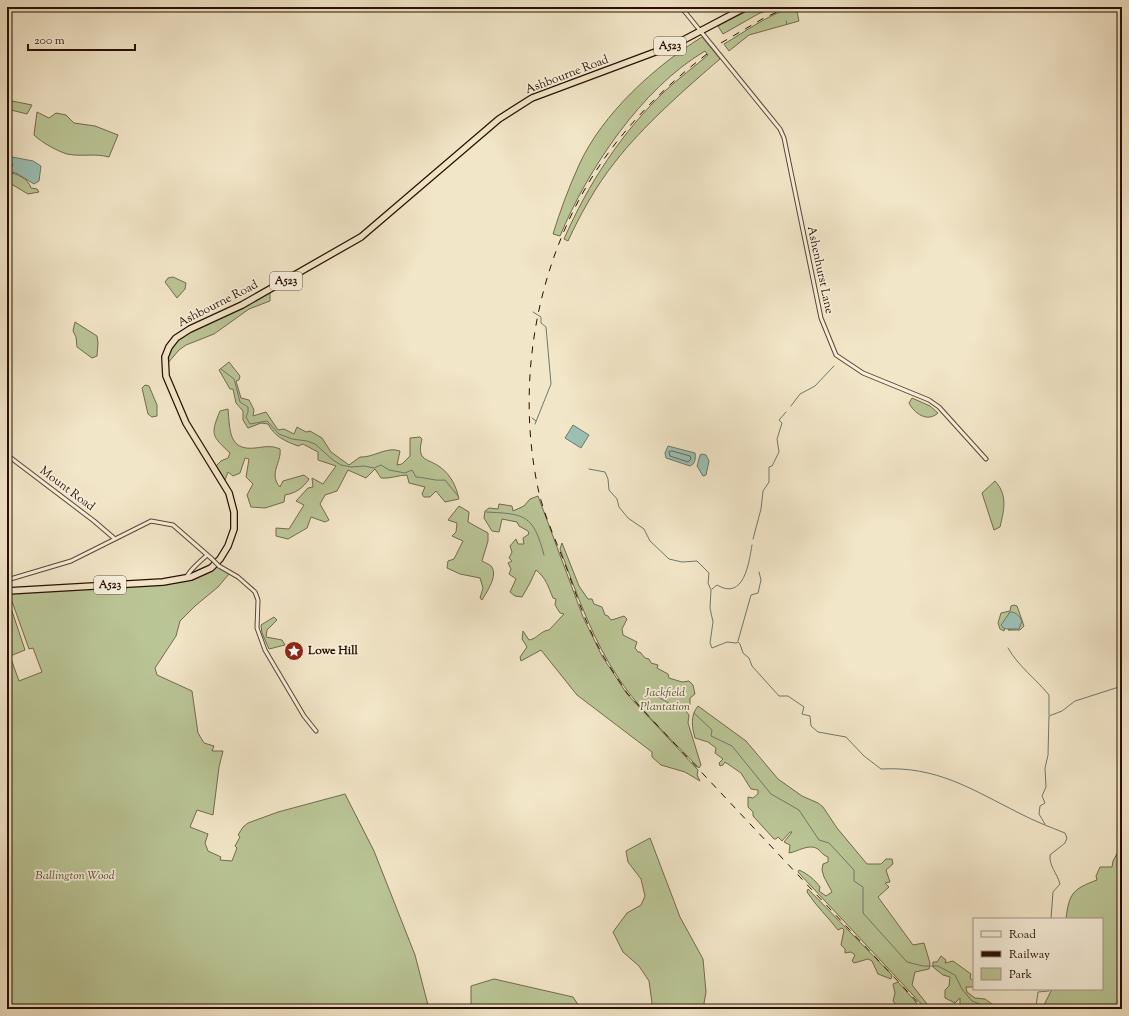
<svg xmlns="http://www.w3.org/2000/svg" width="1129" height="1016" font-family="'Sorts Mill Goudy',serif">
  <rect width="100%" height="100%" fill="#f2e6c8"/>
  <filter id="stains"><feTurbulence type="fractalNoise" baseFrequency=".005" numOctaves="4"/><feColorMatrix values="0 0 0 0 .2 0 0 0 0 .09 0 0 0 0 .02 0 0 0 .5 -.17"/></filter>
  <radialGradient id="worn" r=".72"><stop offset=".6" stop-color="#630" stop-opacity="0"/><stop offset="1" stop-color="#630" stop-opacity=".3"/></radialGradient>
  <path fill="#bac596" stroke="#726a4c" d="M755,7H776L758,14L723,34L718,26Z
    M796,7L799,21L749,35L729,51L724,44C743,33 775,10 796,7Z
    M702,37L720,59C686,88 642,127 615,162C596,186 581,213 568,241L564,239C588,184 622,132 665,91C679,78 694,67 708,55L705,51C641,89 588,169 560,236L553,234C560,211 569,187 579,165C602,114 655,66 702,37Z
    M7,100L32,105L27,114L7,109Z
    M37,112L49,118L56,113L66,115L74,123L95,126L118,135L109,157C95,153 81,157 67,154C57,151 41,142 34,135Z
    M8,172C17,174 28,178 31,188L37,189L39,192L28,194L13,185L7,184Z
    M173,277L186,283L185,289L177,298L165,282L168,278Z
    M270,292V301L249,309L214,334L186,345L179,350L167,364L168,355L172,347L185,334Z
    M75,322L97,336L98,343L97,356L92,358L77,347L76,337L73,331Z
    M229,362L240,376L239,380L236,381L241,398L249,400L254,410L253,416L266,412L278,430L284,429L294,434L297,427L306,432L310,431L322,438L331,452L349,465L360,457C373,458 387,446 400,451L397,465L402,464L410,456V438L420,437L422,439C416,462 428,458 440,467C451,475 456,486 459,499L445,502L436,491L430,497H424L422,494L425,487L409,483L407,475C398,475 391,479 381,478L375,469L366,478L348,470L337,491L325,495L320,504L329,520L325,522L311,517L307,528L288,539L276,536V528L289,529L304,505L296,501L308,488L313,487L312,478L323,484L336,466L318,460V452L303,444L298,446C285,441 275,437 268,424L261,423L248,428L243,420V411L236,403L233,389H230L219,370Z
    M145,385L149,386L157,405V416L152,417L148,414L142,388Z
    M912,398L930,406L938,413C927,423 914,413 909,403Z
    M228,409C230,429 228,451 255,448C264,447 271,445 280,449C282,462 268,474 280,487L283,481L304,475L309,479C303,488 296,493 285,495L284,502L265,508L251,507L247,495L253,484L246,477L249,459L245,458L240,473L233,476L228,472L225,480L216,466L221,461L228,458L230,453C212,436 210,435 220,411Z
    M995,481C1008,495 1004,510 1000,527L994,530L982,493Z
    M538,496L583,617L602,656L627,694L698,770L697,775L700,781L685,772L661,765L652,757V752L577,695L541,650L521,661L520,657L527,647L522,639L523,631L529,640C537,639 540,631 549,630L564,614L560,613L555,605L556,599L553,598C548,586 546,578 536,570L530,583L522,597L515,596L510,592L516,579L509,574L511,569L508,563L512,561L509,558L512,552L510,546L516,539L518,544H524L523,538L529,534L528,531L519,526L517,522L502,519L499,532L492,531L484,518L485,511L489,508L498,509L499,504L512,506L513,511L524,506L530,499Z
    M459,506L469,512L468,522L488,533V541L482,561C485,563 489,564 491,566C499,575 486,593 482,600L480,598L483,588L480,578L460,574L447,568L448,561L454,559L463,541L452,536L456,532L457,523L448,520Z
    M562,543L579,586L588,599H592L594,604L602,607L605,615L608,616L610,619L612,620L624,616L627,619L622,629L623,635L637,642L635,648L638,652H640L645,658L649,659L651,663L658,665L657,668L668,674L669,678L682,682L689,681L693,685L695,694L690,698V705L685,710L689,715L688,723L701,765L699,768C672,740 641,712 619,679C592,639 577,594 560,549Z
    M217,566L229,574L218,587L195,606L180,621L176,636L155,668L157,675L192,691L198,733L204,743L214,746L212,751H223L219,767L213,815L197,810L190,827L208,834L205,843L208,851L221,857L220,860L232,861L237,848L235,846L240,837L238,835L243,827L248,823L278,812L345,794L374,851L415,955L429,1009H7V637L12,630L7,607V596L25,650L10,656L19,681L42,672L33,648L29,649L9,593L167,584L198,577Z
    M1014,605L1017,606L1024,626L1020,630H1008L1016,628L1009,613L1004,631L1000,629L998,623L1001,613L1010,611L1011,606Z
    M274,617L277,620L267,630L266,637L282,640L285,645L269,649L262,633L261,625Z
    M698,706L746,741L778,779L802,796L818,803L823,807L837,828L867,864H881L886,859H892L893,864L886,870L890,882L885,883L889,887L878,897L913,945L924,943L930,963L929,969L915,972L912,985L931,1009H926L798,872L799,870C808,874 815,880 820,887L819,891L826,896L832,892L824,877L822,870L823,864L828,862V857C823,855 822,853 818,849C809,843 797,852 789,853L790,845L784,842L792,832H790L782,841L778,837L776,839H774L753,816V812L748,807V797L753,798L758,794V790L751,789L741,773L725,762L723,765L720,766L719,763L723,759L715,753L716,748L708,742L695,738C692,727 690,716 698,706Z
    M650,838L680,917L703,959L706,992L703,1009H648L652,1003L649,981L639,966L623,952L613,932L627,913L641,905L645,896L641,879L628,862L626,851Z
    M1119,850H1122V1009H1042L1052,989H1102V919H1066C1069,893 1073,889 1097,880L1096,876L1100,867H1112L1113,861Z
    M808,889L892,975L891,979L878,974L872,961L868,959L854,963L852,961L855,955L851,952L845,953V949L841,945L844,930L842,928L838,930C828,917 816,906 807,892Z
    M941,956L946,960L945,963L953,961L971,974L970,978L974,981V987H966L967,992L975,998L985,999L999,1009H965L960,1004V998L955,1003L945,998V990L949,986L950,977L943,975L933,967V962H937Z
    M494,979L573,997L581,1009H480L471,1006V986Z
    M898,982L915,1001L920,1009H899L893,1001L895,993L893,984Z"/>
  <path fill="#9bc0b4" stroke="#6d796d" d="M7,156L33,161L41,166L39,181L34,184L16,173L7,171V168L12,167L13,164L7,162Z
    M573,425L589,435L581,448L565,438Z
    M668,446L695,453C696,459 695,464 690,466L666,458L665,453Z
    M702,454L706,455L709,461L706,475L703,476L697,466L700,455Z
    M1010,612C1017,612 1019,616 1022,621L1019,629H1007L1003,628L1001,625Z"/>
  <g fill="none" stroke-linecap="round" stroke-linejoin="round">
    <path stroke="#62685b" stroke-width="1" d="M672,451L690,456L691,459L688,462L670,456L669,452Z"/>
    <path stroke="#6d796d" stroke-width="1" d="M786,21L787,24
      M533,312L541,317V323L546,327L551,384L535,424
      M221,369L234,379L240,402L248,407V412L246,417L250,424L267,421L279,434L292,439L307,441L315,444L333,460L341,465L351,467L364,466L374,468L381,465L389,470L405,473L412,470L416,477C429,478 433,481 445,480L458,496
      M791,406L800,394L815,386L834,366
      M532,418L536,421
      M589,469L605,472L608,479L609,490L617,499L619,507L628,518L644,529L650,541L669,559L682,562L697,561L709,573L708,583L711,590L710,608L713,622L710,643L712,648L727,642L736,643L738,642L740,644L743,653L749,658L752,666L779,696H788L804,707L802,714L810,716L811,726L818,732L846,737L864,756L881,769C937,766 971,789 1019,813C1034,821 1050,827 1065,833L1067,838L1065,843L1050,855C1049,866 1057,873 1060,884L1053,892L1051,918L1053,919
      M486,512C525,514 533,514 544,555
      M753,539L761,509L763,491L769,482V467L772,466L779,452L777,439L782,423L779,420L786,412
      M712,589L717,585C744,601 749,563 752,545
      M738,641L751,595L758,593L761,580L759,572
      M1008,648C1019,667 1035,678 1049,695V715
      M655,695L677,708H684L689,710
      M694,713L712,730L711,736L732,746L771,794L799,810L819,840L829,843L854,870V881L863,887V913L907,962L923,966H938L955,975L962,989L972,1001L992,1009
      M1045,824L1039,814L1040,806L1045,803L1042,796L1046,787L1045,768L1048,755L1049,716L1062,711L1075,701L1122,686
      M1038,1009L1036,1006L1038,992L1049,991V989"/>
    <defs>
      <path id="street" d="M681,7L780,129L784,138L821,318L836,355L863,373L929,400L939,407L986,459
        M7,455L94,521L115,539
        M219,566L238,577L255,592L258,600L257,628L265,650L304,716L316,731
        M186,578C190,569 200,562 207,555
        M7,580L71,561L151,521L173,525L212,559
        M7,626L8,628"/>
      <path id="highway" d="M7,591L163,582L191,577L211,568L220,559L228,546L234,529V512L229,493L186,423L166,376L165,357L169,347L176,338L190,329L242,305L361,237L499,119L532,98L674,45L746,7"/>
    </defs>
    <use href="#street" stroke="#5b4534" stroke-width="5"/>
    <use href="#highway" stroke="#290f02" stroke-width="8"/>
    <use href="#street" stroke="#f7efdb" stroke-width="3"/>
    <use href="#highway" stroke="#f2e6c8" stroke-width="5.5"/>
    <path stroke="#290f02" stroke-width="1" stroke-dasharray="7 7" stroke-linecap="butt" d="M721,43L764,18L788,7
      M707,54C674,79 645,107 619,139C541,236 512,372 539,493C545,517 556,541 565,564C575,591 584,619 597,644C605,661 617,677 627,693L924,1009"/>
    <defs>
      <path id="street-bridge" d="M212,559L219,566"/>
    </defs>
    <use href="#street-bridge" stroke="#5b4534" stroke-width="5" stroke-linecap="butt"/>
    <use href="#street-bridge" stroke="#f7efdb" stroke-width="3"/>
  </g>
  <defs>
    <symbol id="sight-disc" viewBox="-11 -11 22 22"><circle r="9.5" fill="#8f2418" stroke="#f7efdb"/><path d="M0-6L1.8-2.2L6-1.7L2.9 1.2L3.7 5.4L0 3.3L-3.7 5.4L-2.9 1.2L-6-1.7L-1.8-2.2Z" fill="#fff"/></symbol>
  </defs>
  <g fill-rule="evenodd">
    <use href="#sight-disc" x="283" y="640" width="22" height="22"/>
  </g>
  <g text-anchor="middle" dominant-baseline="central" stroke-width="3.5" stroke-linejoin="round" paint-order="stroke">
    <g fill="#f7efdb" stroke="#675243" stroke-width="1">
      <rect x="654" y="37" width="32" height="18" rx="3"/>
      <rect x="270" y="272" width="32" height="18" rx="3"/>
      <rect x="94" y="576" width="32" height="18" rx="3"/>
    </g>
    <g font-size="11" font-weight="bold" fill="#290f02">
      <text x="670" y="46">A523</text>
      <text x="286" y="281">A523</text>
      <text x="110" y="585">A523</text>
    </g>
    <g font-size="12" fill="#290f02" stroke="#f7efdb">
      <text transform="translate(567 75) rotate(-21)">Ashbourne Road</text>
      <text transform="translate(820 270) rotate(78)">Ashenhurst Lane</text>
      <text transform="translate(218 304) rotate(-27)">Ashbourne Road</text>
      <text transform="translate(67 489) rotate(37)">Mount Road</text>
    </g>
    <g font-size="12" font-weight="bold" fill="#290f02" stroke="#f7efdb" text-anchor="start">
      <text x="308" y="651">Lowe Hill</text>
    </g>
    <g font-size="12" font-style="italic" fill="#5c4f36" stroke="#f7efdb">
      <text x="665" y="693">Jackfield<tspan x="665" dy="14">Plantation</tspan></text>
      <text x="75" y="876">Ballington Wood</text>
    </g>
  </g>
  <rect width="1129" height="1016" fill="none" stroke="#f2e6c8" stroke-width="24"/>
  <rect x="8" y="8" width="1113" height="1000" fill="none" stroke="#290f02" stroke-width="2"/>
  <rect x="12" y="12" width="1105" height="992" fill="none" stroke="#290f02"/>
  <rect x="973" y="918" width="130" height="72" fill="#f7efdb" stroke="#a59584"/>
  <rect x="981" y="931" width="20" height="6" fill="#f7efdb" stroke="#a59584"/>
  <text x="1009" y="938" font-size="12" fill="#290f02">Road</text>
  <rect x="981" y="951" width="20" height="6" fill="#290f02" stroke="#a59584"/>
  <text x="1009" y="958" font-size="12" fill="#290f02">Railway</text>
  <rect x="981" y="968" width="20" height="12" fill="#bac596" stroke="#a59584"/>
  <text x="1009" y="978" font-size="12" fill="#290f02">Park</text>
  <path d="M28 44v6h107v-6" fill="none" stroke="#290f02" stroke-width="2"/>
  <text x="34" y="44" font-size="12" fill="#290f02" stroke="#f7efdb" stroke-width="3" paint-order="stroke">200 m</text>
  <rect width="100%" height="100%" filter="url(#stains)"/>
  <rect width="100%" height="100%" fill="url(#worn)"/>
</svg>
